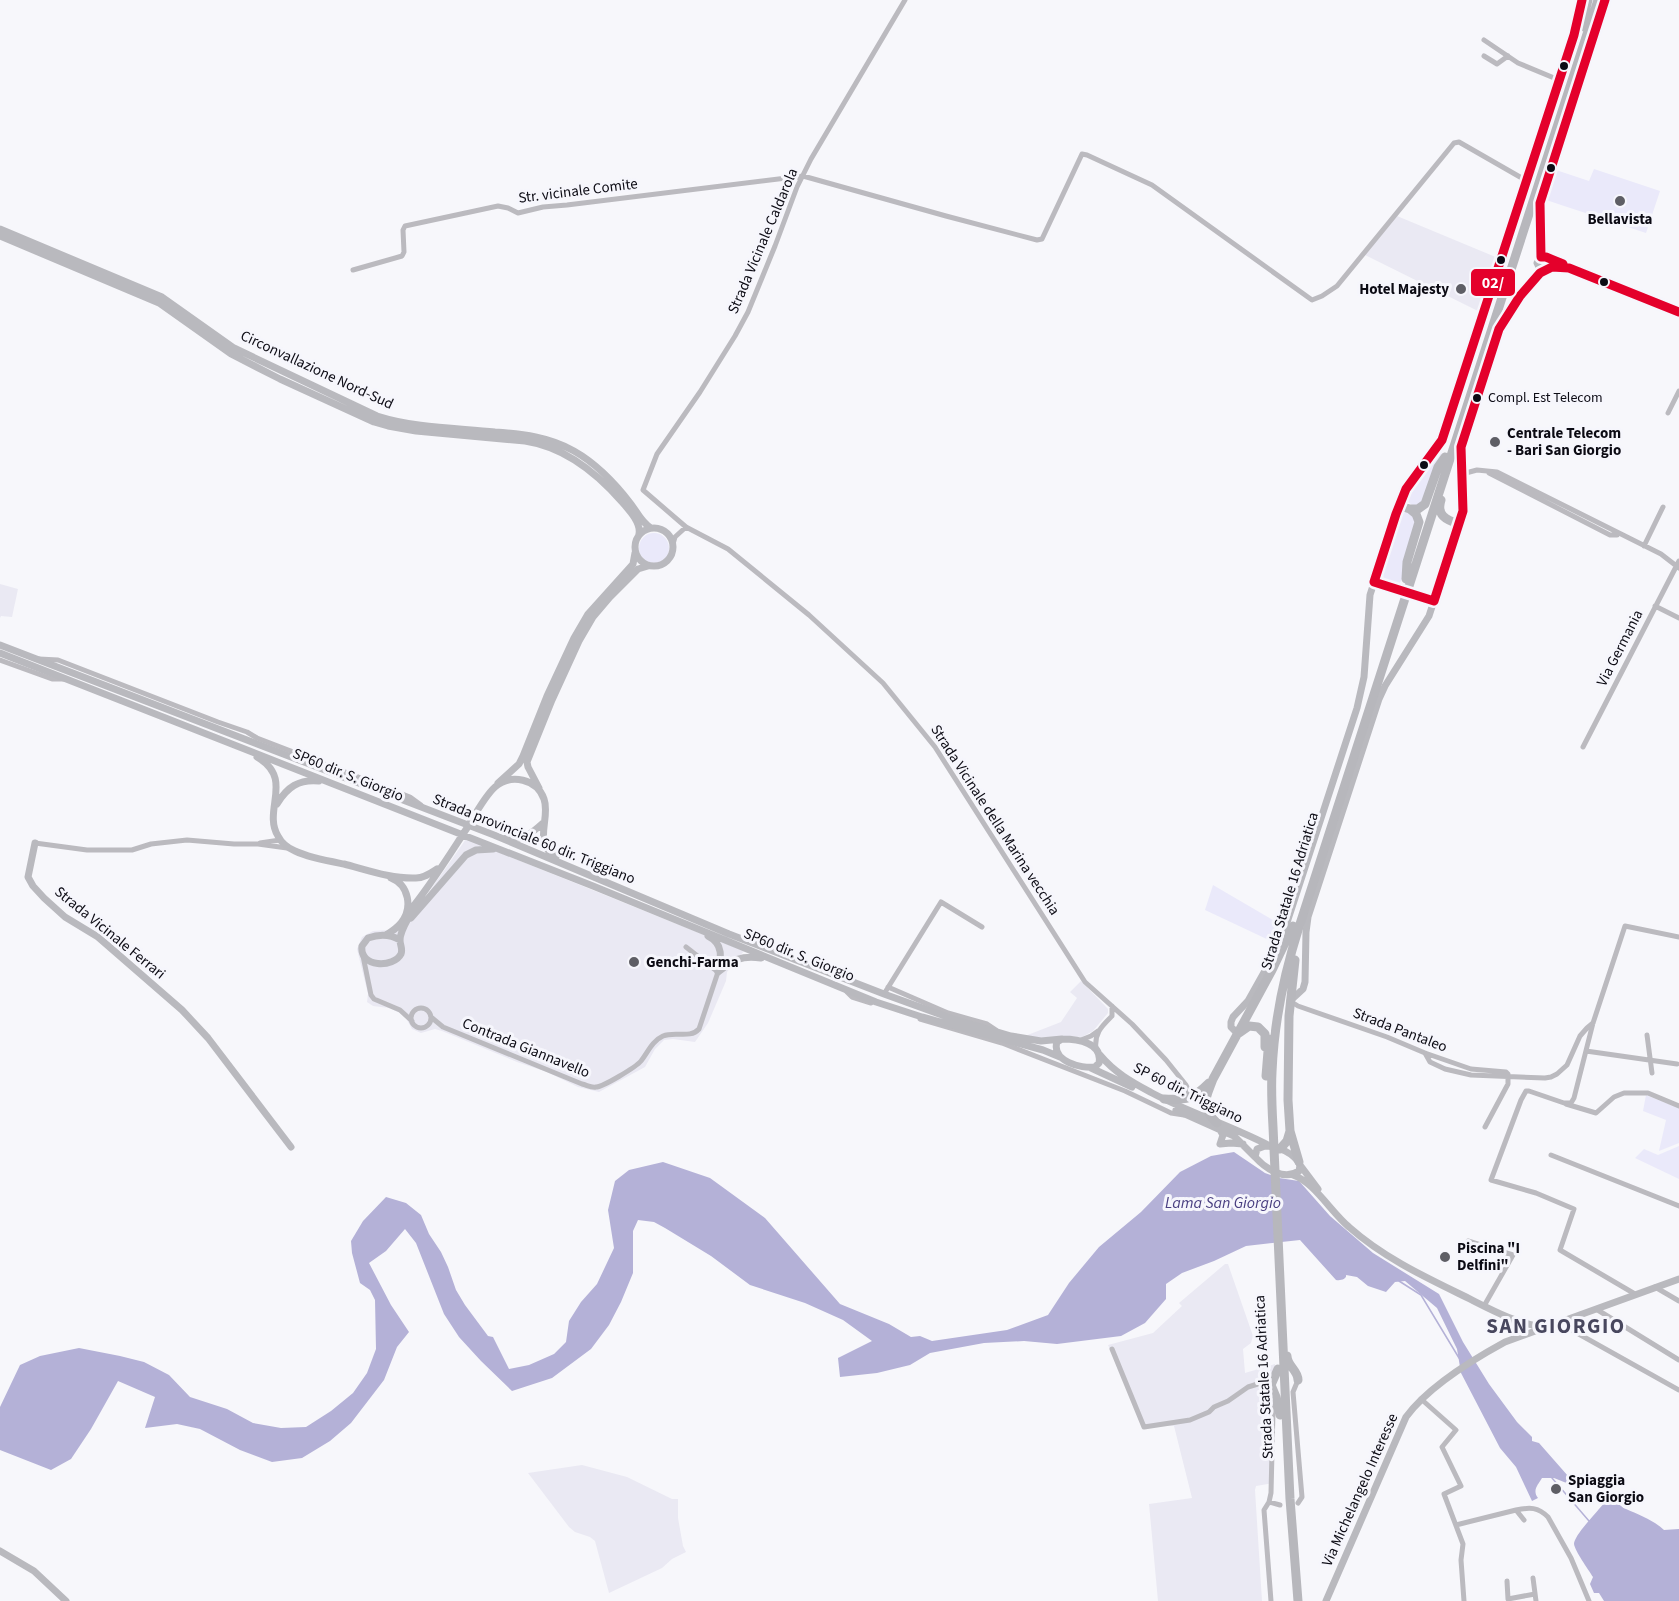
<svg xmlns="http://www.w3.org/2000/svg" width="1679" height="1601" font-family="'Source Sans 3',sans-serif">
  <rect width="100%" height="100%" fill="#f7f7fb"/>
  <path fill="#eae9f3" d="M1397,216L1498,258L1482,313L1365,255Z
    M0,584L18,589L12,617L1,616L0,618Z
    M466,839L744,951L727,972L726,981L708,1023L695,1042L673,1039L664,1040L655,1049L645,1067L599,1092L578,1087L547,1072L517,1062L442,1031L435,1029L421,1033L412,1029L406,1018L400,1013L389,1008L373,1006L367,1002L368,994L357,949L362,937L373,931L388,930L394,928L403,916L405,903L422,902Z
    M1081,981L1108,1009V1013L1093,1031L1082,1037L1066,1036L1049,1039L1025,1036L1061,1022L1077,998L1070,992Z
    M1225,1264H1228L1253,1336L1251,1343L1243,1349L1245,1373L1275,1364L1273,1483L1256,1486L1255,1490L1262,1601H1158L1149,1504L1192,1498L1174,1426L1143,1425L1108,1345L1153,1333L1182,1306L1179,1303Z
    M582,1465L627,1477L672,1499H678V1518L683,1546L686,1552L672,1559L662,1568L609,1593L595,1541L590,1537L575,1532L569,1527L528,1473Z"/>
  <path fill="#eae9fa" d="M1553,169L1589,181L1594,169L1660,191L1646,233L1543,199Z
    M1472,356L1474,357L1450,431L1422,505L1413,506L1406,500L1407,491L1440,447Z
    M1410,512L1417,518L1403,577L1398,586L1384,579L1382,570L1399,517L1403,513Z
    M639 548a15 15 0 1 1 30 0a15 15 0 1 1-30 0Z
    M1213,885L1283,926L1275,943L1205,910Z
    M1646,1095L1671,1105L1679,1107V1143L1659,1151L1666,1120L1643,1111Z
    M1679,1146V1179L1635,1158L1644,1149L1658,1155Z"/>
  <path fill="#b4b1d7" d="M1234,1152L1265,1173L1279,1178L1299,1181L1330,1216L1373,1253L1439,1294L1463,1342L1489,1384L1517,1422L1532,1437V1441L1539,1443L1568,1476L1569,1484L1554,1478H1542C1538,1485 1532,1490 1538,1498L1532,1501L1516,1467L1500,1448L1461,1373L1457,1349L1437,1308L1405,1281L1395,1282L1386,1292L1368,1286L1357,1277L1346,1275C1347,1279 1341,1281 1336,1280L1300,1240L1246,1246L1214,1261L1182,1273L1166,1284V1299L1145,1323L1121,1336L1057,1344L1024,1341L984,1343L930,1353L910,1365L877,1373L840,1377L838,1358L872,1341L843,1320L805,1303L750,1285L711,1256L665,1228L654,1222L638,1220L633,1231V1273L621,1302L609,1325L591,1349L552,1378L512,1391L481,1361L459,1337L444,1314L416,1243L405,1229L386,1251L369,1263L391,1305L409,1332L397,1347L384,1380L351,1423L330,1441L302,1458L272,1462L240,1450L200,1429L177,1424L145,1428L155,1397L118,1381L91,1429L71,1459L51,1470L0,1450V1407L20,1365L40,1356L79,1348L120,1356L144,1362L169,1375L190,1397L227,1409L253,1423L281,1428L306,1427L331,1411L353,1393L367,1373L376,1349L375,1300L370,1290L360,1283L352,1253L351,1241L363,1221L386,1197L406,1203L421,1215L429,1234L441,1252L448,1267L456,1290L465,1305L488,1336L493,1337L509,1369L529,1365L554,1354L566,1342L569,1321L581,1302L597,1284L614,1248L608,1210L615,1181L629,1170L663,1162L710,1178L765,1218L840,1304L889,1324L911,1337L920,1336L932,1341L1007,1330L1048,1315L1069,1283L1099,1247L1141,1212L1180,1172L1211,1156Z
    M1605,1502C1606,1502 1613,1502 1614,1502C1619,1503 1622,1508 1626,1509C1640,1515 1653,1520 1664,1530L1679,1529V1601H1604L1599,1593H1594L1590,1584L1593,1577C1588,1569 1575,1551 1574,1544C1574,1535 1599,1510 1605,1502Z"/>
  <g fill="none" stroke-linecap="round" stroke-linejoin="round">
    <path stroke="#b4b1d7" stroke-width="1.5" d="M1399,1281L1421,1295L1459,1358
      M1552,1478L1589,1521"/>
    <path stroke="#bbbabf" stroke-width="5" d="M905,0L811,159L797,187L775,246L748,312L735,336L700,392L657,454L643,490L686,527L728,549L809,615L883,683L935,747L1085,982L1132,1024L1166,1060L1186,1085L1188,1089L1189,1099
      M1484,40L1518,63L1559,80
      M1484,56L1497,64L1508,56
      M1548,258L1679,312
      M353,270L402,256L404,252L403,230L405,226L498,206L508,208L518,213L543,207L567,205L803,176L946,216L1037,240L1042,239L1082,154L1087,155L1152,185L1312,300L1322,296L1337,286L1454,143L1459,142L1527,181
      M1668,413L1679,391
      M1489,473L1610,535H1617
      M1462,474L1477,470L1497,472L1661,554L1679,568
      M673,544L675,537L686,527
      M1644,546L1663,507
      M1655,606L1679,618
      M39,659L58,660L218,722L247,732L257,738L410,797L421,805
      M0,660L52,679H64
      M1583,747L1679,561
      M35,843L87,850H132L151,844L187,840L234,844H258L287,848
      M260,843L280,840
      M363,956L371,995L374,999L400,1010L412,1021
      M888,987L948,1013L987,1024L996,1030
      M847,992L852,997L871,1003
      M884,994L941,902L982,927
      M1290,1001L1298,1006L1387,1037L1425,1053L1471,1069L1506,1072L1508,1074V1084L1485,1127
      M411 1018a10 10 0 1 1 20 0a10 10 0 1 1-20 0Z
      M431,1017L443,1027L582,1084C587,1085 591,1088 596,1087C603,1087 636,1067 641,1061C648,1052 652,1041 663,1036C675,1031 690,1039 699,1029L718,972L686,947
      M920,1019L1002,1043L1125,1091L1171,1113L1184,1115
      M1647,1035L1652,1073
      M1081,1040L1091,1036L1098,1031
      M1096,1049C1094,1033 1102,1026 1112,1016V1006
      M1586,1051L1677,1064
      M1425,1053L1430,1062L1445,1069L1471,1075L1545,1078L1551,1077L1557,1074L1567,1065L1580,1036L1587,1028L1593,1023
      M1566,1104L1596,1113L1614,1097L1624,1093H1648L1679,1106
      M1551,1155L1679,1206
      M1468,1241L1513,1255L1484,1306
      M1655,1287L1679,1301
      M1635,1294L1560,1250L1574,1209L1536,1193L1491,1180L1521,1100L1526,1091H1529L1564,1103H1571L1574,1098L1593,1023L1625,926L1679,937
      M1596,1309L1679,1360
      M1559,1323L1679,1390
      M1112,1349L1144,1427L1190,1420L1209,1412L1214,1407L1228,1401L1248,1387L1261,1383L1269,1385
      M1298,1380L1293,1392L1302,1497L1298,1503
      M1270,1392L1273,1411L1271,1493L1269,1502L1264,1510L1271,1601
      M1421,1399L1456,1430L1442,1447L1461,1486L1444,1494L1463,1544L1461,1560L1464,1601
      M1269,1502L1280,1505
      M1516,1510C1530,1507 1538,1507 1548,1517L1571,1558L1589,1601
      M1456,1525L1516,1510L1524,1520
      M1533,1578L1536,1601
      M1507,1581L1508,1599L1535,1594"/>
    <path stroke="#b9b9be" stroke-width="7" d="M0,229L162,297L234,348L377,416C415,428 456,428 495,432C523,434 549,437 574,451C597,464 615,483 631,504C637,512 642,523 651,528
      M0,236L159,303L231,354L280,379L374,422L388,426L416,431L525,441C565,447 596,472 622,502C630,511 641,523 639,534
      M1545,269L1539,267L1537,263L1541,257L1540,203L1605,0
      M635 547a19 19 0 1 1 38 0a19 19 0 1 1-38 0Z
      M1374,582L1434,601
      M0,645L494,835L729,934L884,994L953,1019L1011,1036L1041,1041L1062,1039
      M0,653L593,886L876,1002L922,1017L1043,1050L1060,1057
      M257,757C295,779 262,810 278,836C281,842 288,848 295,851C310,858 328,861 344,864C367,870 392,879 416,878C424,878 431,873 437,869
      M498,783L519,764L523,756L547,696L574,638L588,614L633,564L635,553
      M539,788L528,767L527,762L552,700L579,641L593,617L610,597L638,569L648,566
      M277,804C287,787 299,779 319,781
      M506,838C522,842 532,833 543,823
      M35,843L28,877L33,886L44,898L65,917L98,937L182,1010L208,1038L291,1147
      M407,914C429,888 448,857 467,828C475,815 484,797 495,787C511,773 537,779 544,799C551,818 532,843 556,857
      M411,918L466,855L476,850L493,849
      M386,935C391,932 397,928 401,923C413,908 409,885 391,878
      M708,936C724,944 721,958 718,972
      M400,940C390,934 379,934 368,938L362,946C359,968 394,968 401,954C403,949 400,945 400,940C400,931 407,921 411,913
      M718,972C733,960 741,955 761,958
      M1290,1001L1303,989L1305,982L1306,932L1308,917L1379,699L1385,686L1429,616L1459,524L1463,511V503L1461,447L1499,329C1509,306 1530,282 1549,266L1550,262L1548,258L1541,257
      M1238,1034L1231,1027V1022L1233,1017L1248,1001L1280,944L1357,708L1364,677L1370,595L1396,514L1406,489L1442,440L1476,338L1574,35L1582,0
      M1062,1039C1078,1039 1103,1043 1099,1063L1095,1067C1081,1069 1051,1061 1057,1042Z
      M1100,1055C1115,1073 1132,1082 1152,1093C1190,1113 1232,1126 1270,1146
      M1091,1068L1132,1087
      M1176,1110L1234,1136L1255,1157
      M1220,1130L1223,1135L1220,1144L1231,1143L1243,1144
      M1265,1146C1278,1146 1294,1153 1300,1165L1299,1171C1284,1181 1266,1169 1255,1157L1257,1149Z
      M1300,1165L1318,1189
      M1293,1175C1314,1182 1331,1212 1349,1227C1384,1258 1425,1277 1466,1297C1492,1310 1515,1323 1543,1327
      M1505,1319L1518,1336
      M0,1551L34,1571L66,1601
      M1326,1601L1406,1417C1428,1387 1472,1360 1505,1342L1679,1279"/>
    <path stroke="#b7b7bc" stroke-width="9" d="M1584,27L1583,20L1588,0
      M1441,500C1436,515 1446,520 1459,524
      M1399,506L1410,509L1416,514L1419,522L1407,562L1406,579
      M1410,509H1418L1425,504L1438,467L1445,457
      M1295,960L1289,1016L1288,1100L1290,1131L1299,1162
      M1239,1033L1249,1026L1258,1027L1265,1034V1047
      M1266,1076L1269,1039
      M1164,1099C1187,1100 1193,1099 1209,1083
      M1217,1123C1199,1106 1206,1098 1213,1079L1272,970L1293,926
      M1280,1149L1287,1141L1290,1131
      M1287,1356C1287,1366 1298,1370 1298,1380
      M1278,1369L1271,1385L1276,1397L1280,1415
      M1298,1601L1290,1499L1273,1127C1272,1109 1271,1090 1272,1072C1274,1022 1284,974 1299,927L1598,0"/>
    <defs>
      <path id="bus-1" d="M1582,0L1574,35L1442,440L1406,489L1396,514L1374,582L1434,601L1463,511L1461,447L1499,329L1520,296L1540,273L1552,267L1569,268L1679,312
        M1563,264L1546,257H1541L1540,203L1605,0"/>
    </defs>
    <use href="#bus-1" stroke="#f6f6fc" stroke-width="14"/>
    <use href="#bus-1" stroke="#e4002b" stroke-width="9"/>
  </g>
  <g fill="#0c0b14" stroke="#f6f6fc" stroke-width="2">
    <circle cx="1564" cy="66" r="5"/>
    <circle cx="1551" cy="168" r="5"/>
    <circle cx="1501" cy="260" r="5"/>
    <circle cx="1604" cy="282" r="5"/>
    <circle cx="1477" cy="398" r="5"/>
    <circle cx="1424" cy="465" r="5"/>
  </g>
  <g fill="#5e5e65" stroke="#f6f6fc" stroke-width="2">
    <circle cx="1620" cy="201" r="6"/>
    <circle cx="1461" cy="289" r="6"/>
    <circle cx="1495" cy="442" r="6"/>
    <circle cx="634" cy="962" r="6"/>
    <circle cx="1445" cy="1257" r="6"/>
    <circle cx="1556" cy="1489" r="6"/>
  </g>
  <g text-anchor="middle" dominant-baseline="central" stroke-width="6" stroke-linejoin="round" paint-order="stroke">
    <g font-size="14" fill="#0c0b14" stroke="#f6f6fc" text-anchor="start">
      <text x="1488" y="398">Compl. Est Telecom</text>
    </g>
    <g font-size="15" fill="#0c0b14" stroke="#f6f6fc">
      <text transform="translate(578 191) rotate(-7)">Str. vicinale Comite</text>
      <text transform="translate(763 241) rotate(-67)">Strada Vicinale Caldarola</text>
      <text transform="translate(317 370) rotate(25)">Circonvallazione Nord-Sud</text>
      <text transform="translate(1620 648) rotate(-63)">Via Germania</text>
      <text transform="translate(348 775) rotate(22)">SP60 dir. S. Giorgio</text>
      <text transform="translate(995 820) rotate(57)">Strada Vicinale della Marina vecchia</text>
      <text transform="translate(534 839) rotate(22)">Strada provinciale 60 dir. Triggiano</text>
      <text transform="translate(1290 891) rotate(-73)">Strada Statale 16 Adriatica</text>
      <text transform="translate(110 933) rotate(39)">Strada Vicinale Ferrari</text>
      <text transform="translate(799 955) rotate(22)">SP60 dir. S. Giorgio</text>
      <text transform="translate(1400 1030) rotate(21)">Strada Pantaleo</text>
      <text transform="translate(526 1048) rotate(22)">Contrada Giannavello</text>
      <text transform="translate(1188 1093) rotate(26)">SP 60 dir. Triggiano</text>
      <text transform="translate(1264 1377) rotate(-93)">Strada Statale 16 Adriatica</text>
      <text transform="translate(1360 1490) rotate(-66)">Via Michelangelo Interesse</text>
    </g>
    <g font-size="15" font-weight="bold" fill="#0c0b14" stroke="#f6f6fc" text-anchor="start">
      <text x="1620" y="219" text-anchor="middle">Bellavista</text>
      <text x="1449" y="289" text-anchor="end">Hotel Majesty</text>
      <text x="1507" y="433">Centrale Telecom<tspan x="1507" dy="17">- Bari San Giorgio</tspan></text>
      <text x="646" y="962">Genchi-Farma</text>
      <text x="1457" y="1248">Piscina "I<tspan x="1457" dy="17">Delfini"</tspan></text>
      <text x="1568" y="1480">Spiaggia<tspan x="1568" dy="17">San Giorgio</tspan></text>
    </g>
    <g font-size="16" font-style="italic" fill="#493f81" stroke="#f6f6fc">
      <text x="1223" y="1203">Lama San Giorgio</text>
    </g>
    <g font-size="21" font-weight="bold" letter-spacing="1.5" fill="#48475e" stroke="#f6f6fc">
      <text x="1556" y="1326">SAN GIORGIO</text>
    </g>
  </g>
  <rect stroke="#f6f6fc" stroke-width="2" x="1470" y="268" width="46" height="29" rx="6" fill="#e4002b"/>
  <g font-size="16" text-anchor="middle" font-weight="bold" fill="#fff">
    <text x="1493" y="288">02/</text>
  </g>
</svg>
